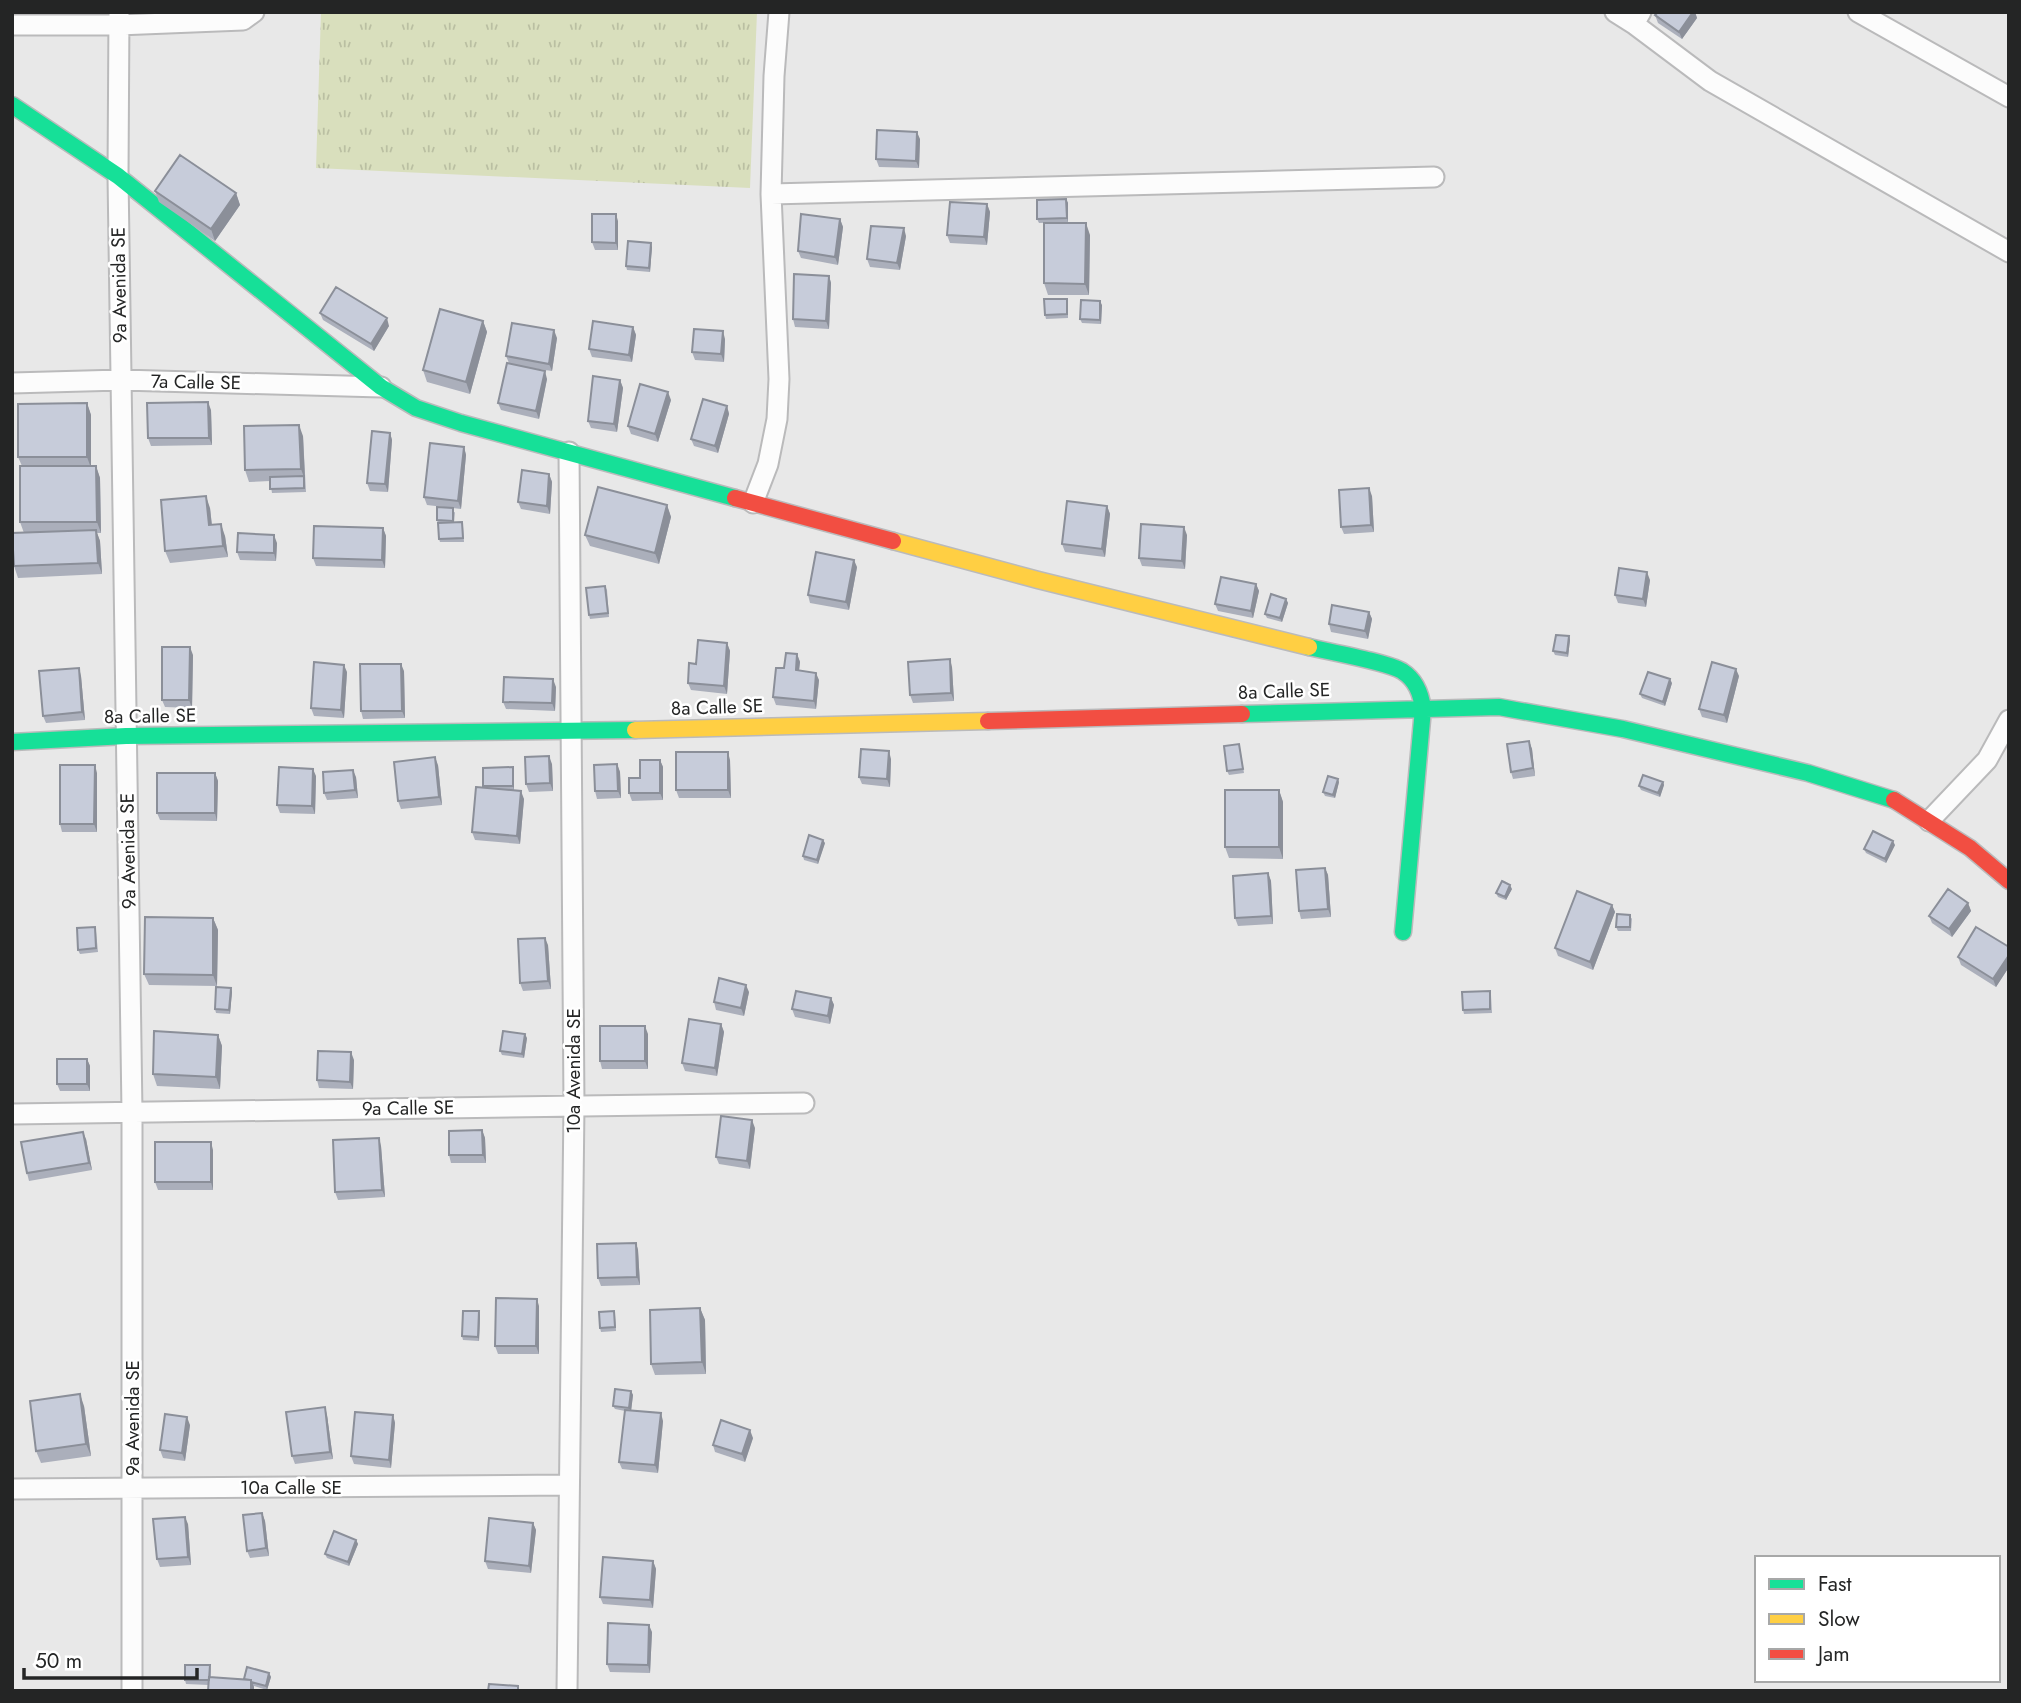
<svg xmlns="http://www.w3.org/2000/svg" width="2021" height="1703" font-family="Jost,sans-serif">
  <defs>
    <pattern id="grass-tufts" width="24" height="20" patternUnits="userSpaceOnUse" patternTransform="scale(1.75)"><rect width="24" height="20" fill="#d9dfbd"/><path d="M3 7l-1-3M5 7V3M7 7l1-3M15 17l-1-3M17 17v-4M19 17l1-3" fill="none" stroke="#babfa2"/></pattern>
  </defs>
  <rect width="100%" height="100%" fill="#e8e8e8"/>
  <path fill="url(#grass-tufts)" d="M321,12H757L750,188L316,168Z"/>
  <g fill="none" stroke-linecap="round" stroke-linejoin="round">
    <defs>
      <path id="street" d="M119,12L118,176L132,1112V1691
        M1615,12L1634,24L1641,12
        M1858,12L2009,97
        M1634,24L1710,81L2009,252
        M12,25H118L243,20L254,12
        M771,194L1434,177
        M12,383L121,380L381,387
        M753,503L768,464L777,419L779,379L771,194L774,76L779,12
        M1929,821L1987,760L2009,720
        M12,1114L804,1103
        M12,1489L569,1485
        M567,1691L574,1106L569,452"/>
      <path id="fast" d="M12,105L118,176L381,387L416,408L461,423L735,498
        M1309,647C1330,652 1387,662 1402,671C1416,680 1421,693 1423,709L1403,932
        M1242,714L1499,707L1623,729L1808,773L1894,800
        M12,742L126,736L635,730"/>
      <path id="slow" d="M893,541L1038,580L1309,647
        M635,730L988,721"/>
      <path id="jam" d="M735,498L893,541
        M988,721L1242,714
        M1894,800L1970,848L2009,881"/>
    </defs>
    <use href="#street" stroke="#bababb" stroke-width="23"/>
    <use href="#fast" stroke="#bababb" stroke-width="19"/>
    <use href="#slow" stroke="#bababb" stroke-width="19"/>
    <use href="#jam" stroke="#bababb" stroke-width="19"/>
    <use href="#street" stroke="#fcfcfc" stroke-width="19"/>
    <use href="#fast" stroke="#16e098" stroke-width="16"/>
    <use href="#slow" stroke="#ffcf43" stroke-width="16"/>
    <use href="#jam" stroke="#f24e42" stroke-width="16"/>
  </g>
  <path fill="#abafbb" d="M1658,12H1695L1697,18L1682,39L1658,23L1655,15Z
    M920,139L919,168L879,167L876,159Z
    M155,191L236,193L240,205L215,241L159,202Z
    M1066,199L1068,203V222L1039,223L1037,219Z
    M987,204L990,212L987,245L950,243L947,235Z
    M840,219L843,227L838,265L801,258L798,251Z
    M618,221V250H595L592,242Z
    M1090,235L1089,295H1048L1044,283Z
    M906,236L900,270L870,267L867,259Z
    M652,247L650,272L627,270L626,266Z
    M829,276L831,283L829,329L795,327L793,319Z
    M1068,303V318L1046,319L1045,315Z
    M1102,305L1101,324L1082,323L1080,319Z
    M320,313L389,326L374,351L323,320Z
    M483,321L487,332L470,394L427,382L423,370Z
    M633,327L636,335L632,362L592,357L589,349Z
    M557,338L552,371L524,367L547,379L539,419L501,410L498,403L509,363L506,356Z
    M725,339L724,362L695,360L692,352Z
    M620,380L623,388L617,432L591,428L588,421Z
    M671,400L658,442L631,434L628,426Z
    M87,403L91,415V466H96L100,478L101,533H97L100,541L102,574L18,578L14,566L24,533L20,522L22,466L18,457Z
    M727,406L729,414L718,453L694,446L691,439Z
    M211,410L212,445L151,446L148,438Z
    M390,433L392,440L388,492L370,491L367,483Z
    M303,436L306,492L272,493L270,481L249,482L245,470Z
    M464,447L466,455L461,509L427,505L424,497Z
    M549,474L552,482L550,514L521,509L518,502Z
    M1372,496L1374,532L1344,534L1341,527Z
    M667,505L671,517L659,564L590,546L585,535Z
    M1107,506L1110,514L1105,557L1065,552L1062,544Z
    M210,508L212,525L225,536L228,557L170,563L165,551Z
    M455,512L454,523L463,526L464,542H440L439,539L438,524L437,520Z
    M383,528L386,536L385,568L316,566L313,558Z
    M1187,535L1185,569L1142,566L1139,558Z
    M277,543L276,561L240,560L237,552Z
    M857,567L849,610L810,603L808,595Z
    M1650,580L1646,607L1618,603L1615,595Z
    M1256,584L1259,591L1253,618L1218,611L1215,604Z
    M605,586L607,590L609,617L590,619L589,615Z
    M1286,599L1288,603L1282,622L1267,618L1265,614Z
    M1369,612L1372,619L1368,639L1331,632L1329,624Z
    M1569,636L1570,640L1568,657L1555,655L1553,651Z
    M727,643L730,651L727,694L691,690L688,683L696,664Z
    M797,654L800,662L799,671L819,680L816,709L776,705L773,697L784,668Z
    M193,655L192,708L165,707L162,700Z
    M952,667L954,701L913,703L910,695Z
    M404,671L405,718L363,719L361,711Z
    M347,672L344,718L314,716L311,708Z
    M81,676L85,720L46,723L43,716Z
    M1739,676L1727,723L1702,717L1699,709Z
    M1672,683L1665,706L1642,698L1640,694Z
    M556,687L555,711L506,709L503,702Z
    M1529,741L1532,749L1535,776L1513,779L1511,772Z
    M1240,748L1244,773L1229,775L1227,771Z
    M891,759L890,787L862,784L859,777Z
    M660,760L663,767V800L632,801L629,793L640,778Z
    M730,760L731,798H679L676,790Z
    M552,764L553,791L529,792L526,784Z
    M617,764L620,772L621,798L597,799L595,791Z
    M438,765L442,805L401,809L398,801Z
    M514,771V790H507L524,799L520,844L475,840L472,832L483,786Z
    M97,773V832H62L60,824Z
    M215,773L218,781L217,821L160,820L157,813Z
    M316,776L315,814L280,813L277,805Z
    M356,777L358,798L327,800L324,793Z
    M1339,782L1335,798L1325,796L1323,792Z
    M1663,782L1664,785L1660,797L1641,790L1639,786Z
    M1279,790L1283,802V859L1229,858L1225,847Z
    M825,843L818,864L804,860L803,856Z
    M1895,845L1886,863L1866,853L1864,849Z
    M1325,868L1328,875L1331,917L1301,919L1299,911Z
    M1268,873L1271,881L1273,924L1238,926L1235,918Z
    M1512,889L1506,900L1498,897L1496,893Z
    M1968,903L1971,911L1952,937L1932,923L1929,916Z
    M1612,905L1615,912L1593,970L1558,956L1555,948Z
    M213,918L218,930L217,986L149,985L144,974Z
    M1632,918L1631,931H1618L1616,927Z
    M95,927L96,931L98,952L80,954L78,950Z
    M548,945L551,989L523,991L520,983Z
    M2009,947V967L1996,987L1961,965L1958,957Z
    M231,988L232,992L230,1014L216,1013L215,1009Z
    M1490,991L1491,995L1492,1013L1464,1014L1463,1010Z
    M749,992L744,1016L716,1010L714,1002Z
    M831,998L834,1005L830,1024L795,1017L792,1009Z
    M721,1024L724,1032L717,1076L685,1071L682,1063Z
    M648,1034V1069H602L600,1061Z
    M218,1035L222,1046L220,1089L157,1086L153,1074Z
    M527,1038L524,1058L502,1055L500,1051Z
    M87,1059L90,1066V1091H60L57,1084Z
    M354,1060L353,1089L319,1088L317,1080Z
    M755,1128L750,1169L719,1164L716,1157Z
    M482,1130L485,1138L486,1163H451L449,1155Z
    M86,1139L92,1170L29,1181L27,1173Z
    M381,1146L385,1197L338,1200L335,1192Z
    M213,1150V1190H158L155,1182Z
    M636,1243L638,1250L640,1285L601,1286L598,1278Z
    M539,1306V1354H498L495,1346Z
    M700,1308L705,1320L706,1374L655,1375L651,1364Z
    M614,1311L615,1314L616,1331L601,1332L600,1328Z
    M480,1315L479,1341L463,1340L462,1336Z
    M631,1391L633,1395L631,1410L663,1421L658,1473L622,1469L619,1462L625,1411L615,1409L613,1406Z
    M84,1406L91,1456L41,1463L36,1451Z
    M327,1415L333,1459L295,1464L292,1456Z
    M393,1415L395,1423L391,1468L354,1464L351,1456Z
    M190,1425L185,1461L163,1458L160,1450Z
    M753,1438L745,1462L715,1452L713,1445Z
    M262,1513L265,1521L269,1556L250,1558L247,1551Z
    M533,1523L536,1530L531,1573L488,1569L485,1561Z
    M188,1524L191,1565L160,1567L157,1559Z
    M356,1540L358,1544L349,1566L327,1558L325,1554Z
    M653,1561L656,1569L653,1608L603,1604L600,1597Z
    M652,1632L650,1673L610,1672L607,1664Z
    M210,1665L211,1669V1677L244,1679L269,1673L271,1677L267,1690L254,1686V1687L186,1684L185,1680Z"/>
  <path fill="#8b8f99" d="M1693,12H1695L1697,18L1682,39L1679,32Z
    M917,132L920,139L919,168L916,161Z
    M236,193L240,205L215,241L211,229Z
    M1066,199L1068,203V222L1067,218Z
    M987,204L990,212L987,245L984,237Z
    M616,214L618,221V250L616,243Z
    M840,219L843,227L838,265L835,257Z
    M1086,223L1090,235L1089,295L1085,284Z
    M904,228L906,236L900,270L897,263Z
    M651,243L652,247L650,272L649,268Z
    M829,276L831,283L829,329L826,321Z
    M1100,301L1102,305L1101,324L1100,320Z
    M387,318L389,326L374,351L371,344Z
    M483,321L487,332L470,394L466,382Z
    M633,327L636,335L632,362L629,355Z
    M554,330L557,338L552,371L549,364Z
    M723,331L725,339L724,362L721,354Z
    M545,371L547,379L539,419L536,411Z
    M620,380L623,388L617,432L614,424Z
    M668,392L671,400L658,442L655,434Z
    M208,402L211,410L212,445L209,438Z
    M87,403L91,415V468L87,457Z
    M727,406L729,414L718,453L715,446Z
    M299,425L303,436L305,480L301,469Z
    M390,433L392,440L388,492L385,484Z
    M464,447L466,455L461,509L458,501Z
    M96,466L100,478L101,533L97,522Z
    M549,474L552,482L550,514L547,506Z
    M1369,488L1372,496L1374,532L1371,525Z
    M206,496L210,508L213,537L209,525Z
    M667,505L671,517L659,564L655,553Z
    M1107,506L1110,514L1105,557L1102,549Z
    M221,524L225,536L228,557L223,546Z
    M1184,527L1187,535L1185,569L1182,561Z
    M383,528L386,536L385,568L382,560Z
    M96,530L100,541L102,574L98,563Z
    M274,535L277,543L276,561L274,553Z
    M854,560L857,567L849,610L846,602Z
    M1647,572L1650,580L1646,607L1643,599Z
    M1256,584L1259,591L1253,618L1251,611Z
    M1286,599L1288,603L1282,622L1280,618Z
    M1369,612L1372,619L1368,639L1365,631Z
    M1569,636L1570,640L1568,657L1567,653Z
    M727,643L730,651L727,694L724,686Z
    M190,647L193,655L192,708L189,700Z
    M797,654L800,662L798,678L796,670Z
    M950,659L952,667L954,701L951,693Z
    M401,664L404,671L405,718L402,711Z
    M344,665L347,672L344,718L341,710Z
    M79,668L81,676L85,720L82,712Z
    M1736,669L1739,676L1727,723L1724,715Z
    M816,673L819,680L816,709L814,701Z
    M553,679L556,687L555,711L552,703Z
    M1670,679L1672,683L1665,706L1663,702Z
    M1529,741L1532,749L1535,776L1533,768Z
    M889,751L891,759L890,787L887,779Z
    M728,752L730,760L731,798L728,790Z
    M549,756L552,764L553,791L550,783Z
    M435,757L438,765L442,805L439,797Z
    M660,760L663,767V800L660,793Z
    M617,764L620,772L621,798L618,791Z
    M95,765L97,773V832L94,824Z
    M513,767L514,771V790L513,786Z
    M313,769L316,776L315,814L312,806Z
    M353,770L356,777L358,798L355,790Z
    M215,773L218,781L217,821L215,813Z
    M1338,779L1339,782L1335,798L1333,795Z
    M1663,782L1664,785L1660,797L1658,793Z
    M1279,790L1283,802V859L1279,847Z
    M521,791L524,799L520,844L517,836Z
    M823,840L825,843L818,864L817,860Z
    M1893,841L1895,845L1886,863L1885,859Z
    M1325,868L1328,875L1331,917L1328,909Z
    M1268,873L1271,881L1273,924L1271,916Z
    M1510,885L1512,889L1506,900L1505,897Z
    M1968,903L1971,911L1952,937L1949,929Z
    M1612,905L1615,912L1593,970L1590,962Z
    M213,918L218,930L217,986L213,975Z
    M545,938L548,945L551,989L548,981Z
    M2009,955V967L1996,987L1993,979Z
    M746,985L749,992L744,1016L741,1008Z
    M231,988L232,992L230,1014L229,1010Z
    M831,998L834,1005L830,1024L828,1016Z
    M721,1024L724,1032L717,1076L715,1068Z
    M645,1026L648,1034V1069L645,1061Z
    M525,1034L527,1038L524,1058L522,1054Z
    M218,1035L222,1046L220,1089L216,1077Z
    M351,1052L354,1060L353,1089L350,1082Z
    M87,1059L90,1066V1091L87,1084Z
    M752,1120L755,1128L750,1169L747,1161Z
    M482,1130L485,1138L486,1163L483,1155Z
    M83,1132L86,1139L92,1170L89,1163Z
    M379,1138L381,1146L385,1197L382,1190Z
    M211,1142L213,1150V1190L211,1182Z
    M636,1243L638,1250L640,1285L637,1277Z
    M537,1299L539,1306V1354L536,1346Z
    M700,1308L705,1320L706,1374L702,1362Z
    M479,1311L480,1315L479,1341L478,1337Z
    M631,1391L633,1395L631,1412L629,1408Z
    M80,1394L84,1406L91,1456L86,1444Z
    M325,1407L327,1415L333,1459L330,1452Z
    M661,1413L663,1421L658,1473L655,1465Z
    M393,1415L395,1423L391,1468L389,1460Z
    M187,1417L190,1425L185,1461L182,1453Z
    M750,1430L753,1438L745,1462L742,1454Z
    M262,1513L265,1521L269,1556L266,1548Z
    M185,1517L188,1524L191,1565L188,1557Z
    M533,1523L536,1530L531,1573L529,1566Z
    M356,1540L358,1544L349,1566L348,1562Z
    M653,1561L656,1569L653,1608L650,1600Z
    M649,1625L652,1632L650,1673L648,1665Z
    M269,1673L271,1677L267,1690L266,1686Z
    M251,1680L254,1687V1691H251Z"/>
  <path fill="#c7ccda" stroke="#8b8f99" stroke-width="2" d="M1658,12H1693L1679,32L1655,15Z
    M877,130L917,132L916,161L876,159Z
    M180,155L236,193L211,229L155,191Z
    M1066,199L1067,218L1037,219V200Z
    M950,202L987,204L984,237L947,235Z
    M592,214H616V243L592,242Z
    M801,214L840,219L835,257L798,251Z
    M1044,223H1086L1085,284L1044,283Z
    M871,226L904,228L897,263L867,259Z
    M628,241L651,243L649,268L626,266Z
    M794,274L829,276L826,321L793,319Z
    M336,287L387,318L371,344L320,313Z
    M1044,299H1067V314L1045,315Z
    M1081,300L1100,301V320L1080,319Z
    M440,309L483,321L466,382L423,370Z
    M593,321L633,327L629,355L589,349Z
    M512,323L554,330L549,364L506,356Z
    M694,329L723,331L721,354L692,352Z
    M507,363L545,371L536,411L498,403Z
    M593,376L620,380L614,424L588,421Z
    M640,384L668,392L655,434L628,426Z
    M703,399L727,406L715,446L691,439Z
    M208,402L209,438H148L147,403Z
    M87,403V457H18V404Z
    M299,425L301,469L245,470L244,426Z
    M372,431L390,433L385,484L367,483Z
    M430,443L464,447L458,501L424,497Z
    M20,466H96L97,522H20Z
    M522,470L549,474L547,506L518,502Z
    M304,476V488L270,489V477Z
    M598,487L667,505L655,553L585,535Z
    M1369,488L1371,525L1341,527L1339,490Z
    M206,496L209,525L221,524L223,546L165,551L161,500Z
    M1067,501L1107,506L1102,549L1062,544Z
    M437,507L453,508V521L437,520Z
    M462,522L463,538L439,539L438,523Z
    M1141,524L1184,527L1182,561L1139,558Z
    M314,526L383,528L382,560L313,558Z
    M96,530L98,563L14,566L12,533Z
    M238,533L274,535V553L237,552Z
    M816,552L854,560L846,602L808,595Z
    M1619,568L1647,572L1643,599L1615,595Z
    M1221,577L1256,584L1251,611L1215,604Z
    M605,586L608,613L589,615L586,588Z
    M1271,594L1286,599L1280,618L1265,614Z
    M1332,605L1369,612L1365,631L1329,624Z
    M1556,635L1569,636L1567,653L1553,651Z
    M698,640L727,643L724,686L688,683L689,663L696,664Z
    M162,647H190L189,700H162Z
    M786,653L797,654L796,670L816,673L814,701L773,697L776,668H784Z
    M950,659L951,693L910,695L908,662Z
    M314,662L344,665L341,710L311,708Z
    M1712,662L1736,669L1724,715L1699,709Z
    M360,664H401L402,711H361Z
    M79,668L82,712L43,716L39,671Z
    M1648,672L1670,679L1663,702L1640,694Z
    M504,677L553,679L552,703L503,702Z
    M1529,741L1533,768L1511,772L1507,744Z
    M1239,744L1243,769L1227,771L1224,746Z
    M861,749L889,751L887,779L859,777Z
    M676,752H728V790H676Z
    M549,756L550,783L526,784L525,757Z
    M435,757L439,797L398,801L394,762Z
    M640,760H660V793H629V778H640Z
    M617,764L618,791H595L594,765Z
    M60,765H95L94,824H60Z
    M279,767L313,769L312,806L277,805Z
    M513,767V786H483V768Z
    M353,770L355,790L324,793L323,772Z
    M157,773H215V813H157Z
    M1643,775L1663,782L1658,793L1639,786Z
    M1328,776L1338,779L1333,795L1323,792Z
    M476,787L521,791L517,836L472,832Z
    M1225,790H1279V847H1225Z
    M1873,831L1893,841L1885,859L1864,849Z
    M809,835L823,840L817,860L803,856Z
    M1325,868L1328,909L1299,911L1296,870Z
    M1268,873L1271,916L1235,918L1233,876Z
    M1502,881L1510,885L1505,897L1496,893Z
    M1948,889L1968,903L1949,929L1929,916Z
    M1577,891L1612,905L1590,962L1555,948Z
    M1617,914L1630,915V927H1616Z
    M145,917L213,918V975L144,974Z
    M95,927L96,948L78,950L77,928Z
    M1976,927L2009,947V955L1993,979L1958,957Z
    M545,938L548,981L520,983L518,939Z
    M719,978L746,985L741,1008L714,1002Z
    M216,987L231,988L229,1010L215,1009Z
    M796,991L831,998L828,1016L792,1009Z
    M1490,991V1009L1463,1010L1462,992Z
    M689,1019L721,1024L715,1068L682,1063Z
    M600,1026H645V1061H600Z
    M154,1031L218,1035L216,1077L153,1074Z
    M503,1031L525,1034L522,1054L500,1051Z
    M318,1051L351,1052L350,1082L317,1080Z
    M57,1059H87V1084H57Z
    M721,1116L752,1120L747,1161L716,1157Z
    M482,1130L483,1155H449V1131Z
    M83,1132L89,1163L27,1173L21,1142Z
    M379,1138L382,1190L335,1192L333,1140Z
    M155,1142H211V1182H155Z
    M636,1243L637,1277L598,1278L597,1244Z
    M496,1298L537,1299L536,1346H495Z
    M700,1308L702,1362L651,1364L650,1310Z
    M463,1311H479L478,1337L462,1336Z
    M614,1311L615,1327L600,1328L599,1312Z
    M615,1389L631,1391L629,1408L613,1406Z
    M80,1394L86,1444L36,1451L30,1401Z
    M325,1407L330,1452L292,1456L286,1412Z
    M625,1410L661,1413L655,1465L619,1462Z
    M355,1412L393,1415L389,1460L351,1456Z
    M165,1414L187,1417L182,1453L160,1450Z
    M721,1420L750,1430L742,1454L713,1445Z
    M262,1513L266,1548L247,1551L243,1515Z
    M185,1517L188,1557L157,1559L153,1519Z
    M489,1518L533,1523L529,1566L485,1561Z
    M334,1531L356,1540L348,1562L325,1554Z
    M603,1557L653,1561L650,1600L600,1597Z
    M608,1623L649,1625L648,1665L607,1664Z
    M185,1665H210L209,1680H185Z
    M247,1667L269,1673L266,1686L251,1682V1680L244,1679Z
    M209,1677L251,1680V1691H208Z
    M489,1684L518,1686V1691H488Z"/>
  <g text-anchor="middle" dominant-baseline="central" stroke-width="5" stroke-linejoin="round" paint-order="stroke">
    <g font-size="19" fill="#242525" stroke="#fff">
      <text transform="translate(119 285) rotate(-91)">9a Avenida SE</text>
      <text transform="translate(196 382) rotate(1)">7a Calle SE</text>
      <text transform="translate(1284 691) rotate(-2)">8a Calle SE</text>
      <text transform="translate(717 707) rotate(-2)">8a Calle SE</text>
      <text transform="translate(150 716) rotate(-1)">8a Calle SE</text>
      <text transform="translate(128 851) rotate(-91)">9a Avenida SE</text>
      <text transform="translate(573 1071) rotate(-90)">10a Avenida SE</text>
      <text transform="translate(408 1108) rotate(-1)">9a Calle SE</text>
      <text transform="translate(132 1418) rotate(-90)">9a Avenida SE</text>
      <text x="291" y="1487">10a Calle SE</text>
    </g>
  </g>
  <rect width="2021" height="1703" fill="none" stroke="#242525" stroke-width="28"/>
  <rect x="1755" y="1556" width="245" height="126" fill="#ffffff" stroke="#a7a8a8" stroke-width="2"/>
  <rect x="1769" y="1579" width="35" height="10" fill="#16e098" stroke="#a7a8a8" stroke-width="2"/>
  <text x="1818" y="1591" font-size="21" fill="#242525">Fast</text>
  <rect x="1769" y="1614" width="35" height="10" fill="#ffcf43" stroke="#a7a8a8" stroke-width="2"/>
  <text x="1818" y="1626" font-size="21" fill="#242525">Slow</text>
  <rect x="1769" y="1649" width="35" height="10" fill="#f24e42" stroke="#a7a8a8" stroke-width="2"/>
  <text x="1818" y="1661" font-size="21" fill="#242525">Jam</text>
  <path d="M24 1668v10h173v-10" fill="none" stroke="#242525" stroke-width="3.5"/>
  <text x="35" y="1668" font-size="21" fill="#242525" stroke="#ffffff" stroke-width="5" paint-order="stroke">50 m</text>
</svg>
